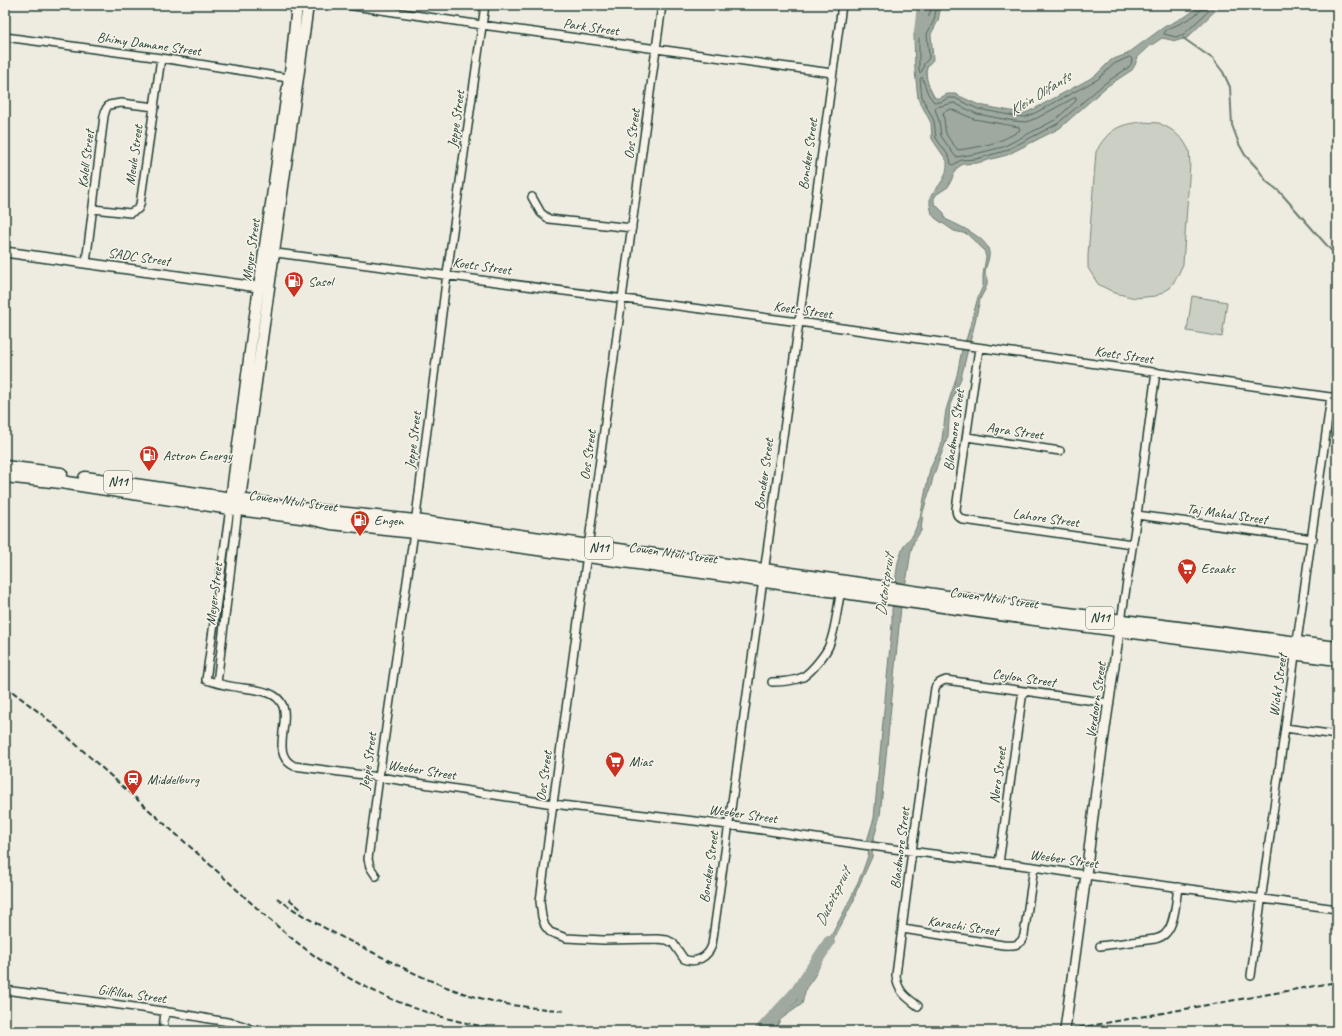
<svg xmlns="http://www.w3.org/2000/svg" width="1342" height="1036" font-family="Caveat,sans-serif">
  <rect width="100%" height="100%" fill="#eeece1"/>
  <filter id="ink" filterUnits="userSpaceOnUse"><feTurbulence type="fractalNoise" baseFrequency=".025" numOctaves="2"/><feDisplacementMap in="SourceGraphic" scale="8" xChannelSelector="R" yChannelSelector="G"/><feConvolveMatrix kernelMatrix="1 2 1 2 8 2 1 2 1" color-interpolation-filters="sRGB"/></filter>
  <g filter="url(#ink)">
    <path fill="#cccfc4" stroke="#76867c" d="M1142,122L1159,123L1172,130L1183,140L1189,150L1190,164L1183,264L1178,275L1170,288L1156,296L1135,298L1115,293L1098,284L1088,268V255L1096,152C1107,131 1118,124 1142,122Z
      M1192,296L1227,302L1222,337L1187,331Z"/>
    <path fill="#9fa99f" stroke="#6c7e74" d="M929,5H941L938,21L931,34L933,60C931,62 928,65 927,67C924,77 930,90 935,98H940L947,94H955L979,105L1016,112L1025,113L1034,109L1095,76L1111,60L1127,54L1164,27L1186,16L1202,5H1221L1187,38L1176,41L1162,38L1150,46L1138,57L1135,65L1132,70L1106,87L1060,128L1007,155L977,163L963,164L957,168L948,187L937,194L934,198V203L944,213L945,219C956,224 983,236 988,248C992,258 985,264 985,274C986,277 988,280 987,283C987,289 981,295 980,300C976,315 974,330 969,345L964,344L967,337L978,297L983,286V275L986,257L984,250L967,234L954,231L935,218L932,214L930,205V197C939,185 948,177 947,161L932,139L931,123L918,98L915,71L914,34L919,19L925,14Z
      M962,349H968L961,378L950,405L948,436L933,477L931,486L923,512L921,531L914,541L911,551L907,577L902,597L880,816L873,841L872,857L856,892L854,900L814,977L806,988L802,1004L781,1019L775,1029H768L783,1012L796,1002L805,983L822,953L849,902L862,873L868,856L869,850L867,841L874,818L892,624V609L896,596V576L898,562L904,545L913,535L920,518L930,469L941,446L946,410L957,375Z"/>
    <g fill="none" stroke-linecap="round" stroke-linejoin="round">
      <path stroke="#52685f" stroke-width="1" d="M932,5L929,16L922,21L920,28L919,35V70L920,73L922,71L924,64L929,58L927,34L934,20L937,5
        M1204,5C1202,15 1174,26 1166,30L1164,34L1176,37L1184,34L1215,5
        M1130,57L1132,59L1131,64L1129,67L1104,84L1057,124L1005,151L976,159L961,160L953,165L951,164L950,158L936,138L934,121L922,97L920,79L922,77L928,94L934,102H941L948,98H955L978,109L1015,116L1025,117L1035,113L1087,85L1098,79L1114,64Z
        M1074,98H1076V101L1055,120L1003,147L975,154L956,157L952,152L941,136L939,121L935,109L936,107L954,103L977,114L1014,121L1026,122L1037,118Z
        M951,109L974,119L1019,127L1020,130C1002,143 980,147 958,150C954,145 948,139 946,133C944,128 945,119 943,113Z"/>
      <path stroke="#6c7e74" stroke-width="2" d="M1183,38L1213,59L1223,72L1230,87L1232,125L1239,144L1245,155L1258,169L1267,182L1279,191L1337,257"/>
      <path stroke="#9fa99f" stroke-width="12" d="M920,32L923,5
        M760,1031L796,992L829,942"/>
      <defs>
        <path id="minor" d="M347,5L482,25L832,73
          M662,5L553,804L540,901L542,917L545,926L550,932L566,938L603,940L657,939L667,940L673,943L684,959C696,964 708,957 712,945L799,322L842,5
          M5,37L161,58L288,78
          M532,197L541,213L549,219L632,228
          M93,209L130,213L138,209L140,205L161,58
          M269,252L799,322L1337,398
          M86,263L104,116L106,109L109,105L121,103L155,107
          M979,348L956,509C956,515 958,517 964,520L1132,544
          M967,437L1060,451
          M230,508L206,680C214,682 222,685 230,686C243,689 261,688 273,695C301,710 265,752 294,766L379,777L553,804L728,825L863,845L1034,867L1086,875L1337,909
          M1137,515L1313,539
          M1121,621L1137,515L1156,372
          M772,682C781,682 794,681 803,677C812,671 827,653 830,643C836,627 837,608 841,591
          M217,683L238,509
          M1285,728L1337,735
          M999,863L1023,691
          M376,876L370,867L368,859L379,777L414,532L447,274L485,5
          M903,929L1003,945C1013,946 1021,946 1024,935L1034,867
          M1100,946L1155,939C1159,938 1163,937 1166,933C1175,924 1176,900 1178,887
          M1251,976C1276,783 1306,591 1331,397
          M5,990C71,999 138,1006 204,1018C218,1021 242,1022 253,1031
          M918,1006C906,997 897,991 896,975L912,851L935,688C938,683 940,682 946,680L1109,703
          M163,1031L165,1011"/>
        <path id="tertiary" d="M5,252L265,288
          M1066,1022L1086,875L1096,791L1120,624"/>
        <path id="secondary" d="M239,506L308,5
          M230,507L252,336L291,65L297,5"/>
        <path id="trunk" d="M5,467L61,474
          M5,476L61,482L230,508L309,518L331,523L414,532L588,556L1035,619L1337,659
          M85,478L309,510L415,521L589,546L764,570L1036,610L1337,648"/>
      </defs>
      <use href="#minor" stroke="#1f3d34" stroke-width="10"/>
      <use href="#tertiary" stroke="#1f3d34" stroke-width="12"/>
      <use href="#secondary" stroke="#1f3d34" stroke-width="13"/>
      <use href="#trunk" stroke="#1f3d34" stroke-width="15"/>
      <use href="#minor" stroke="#f7f3e8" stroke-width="7"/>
      <use href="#tertiary" stroke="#f7f3e8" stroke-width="9"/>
      <use href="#secondary" stroke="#f7f3e8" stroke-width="10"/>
      <use href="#trunk" stroke="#f7f3e8" stroke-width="12"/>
      <path stroke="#1f3d34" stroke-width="2" stroke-dasharray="6 3" stroke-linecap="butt" d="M5,686L44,716C98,764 152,813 206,861C241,893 276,928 315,956C373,998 443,1023 514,1031
        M277,898C307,920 339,936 372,952C411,972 450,992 492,1001C516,1007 541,1008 565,1011
        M289,899L303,911
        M1061,1031L1337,982"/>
      <defs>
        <path id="tertiary-bridge" d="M1065,1031L1066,1022"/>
      </defs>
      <use href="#tertiary-bridge" stroke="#1f3d34" stroke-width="12" stroke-linecap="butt"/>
      <use href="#tertiary-bridge" stroke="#f7f3e8" stroke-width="9"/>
    </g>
  </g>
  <defs>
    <symbol id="fuel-pin" viewBox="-11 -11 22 30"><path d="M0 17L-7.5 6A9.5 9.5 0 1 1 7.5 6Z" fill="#c8321e" stroke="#f7f3e8"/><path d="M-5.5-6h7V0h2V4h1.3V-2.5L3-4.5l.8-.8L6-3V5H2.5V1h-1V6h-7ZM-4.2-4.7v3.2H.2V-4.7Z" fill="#fff"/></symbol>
    <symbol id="supermarket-pin" viewBox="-11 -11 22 30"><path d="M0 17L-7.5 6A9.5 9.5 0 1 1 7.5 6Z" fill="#c8321e" stroke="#f7f3e8"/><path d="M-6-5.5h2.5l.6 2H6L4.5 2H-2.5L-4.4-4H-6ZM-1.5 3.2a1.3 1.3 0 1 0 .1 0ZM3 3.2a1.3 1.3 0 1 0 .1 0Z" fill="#fff"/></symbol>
    <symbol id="station-pin" viewBox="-11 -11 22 30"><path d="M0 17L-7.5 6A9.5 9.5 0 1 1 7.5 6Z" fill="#c8321e" stroke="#f7f3e8"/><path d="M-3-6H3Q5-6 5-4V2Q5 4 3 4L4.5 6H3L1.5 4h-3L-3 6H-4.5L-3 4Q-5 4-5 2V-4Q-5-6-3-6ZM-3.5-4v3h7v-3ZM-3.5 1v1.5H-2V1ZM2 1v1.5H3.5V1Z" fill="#fff"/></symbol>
  </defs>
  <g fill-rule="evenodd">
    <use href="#fuel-pin" x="283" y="270" width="22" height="30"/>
    <use href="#fuel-pin" x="138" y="444" width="22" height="30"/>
    <use href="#fuel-pin" x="349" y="509" width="22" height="30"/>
    <use href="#supermarket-pin" x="1176" y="557" width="22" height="30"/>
    <use href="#supermarket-pin" x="604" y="750" width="22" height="30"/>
    <use href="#station-pin" x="122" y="768" width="22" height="30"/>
  </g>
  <g text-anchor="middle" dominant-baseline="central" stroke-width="3" stroke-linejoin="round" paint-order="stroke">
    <g fill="#f7f3e8" stroke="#60746a" stroke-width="1">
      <rect x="104" y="471" width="28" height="22" rx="3"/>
      <rect x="585" y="537" width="28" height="22" rx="3"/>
      <rect x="1086" y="607" width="28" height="22" rx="3"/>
    </g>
    <g font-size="13" font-weight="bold" fill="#1f3d34">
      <text x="118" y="482">N11</text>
      <text x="599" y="548">N11</text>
      <text x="1100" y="618">N11</text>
    </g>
    <g font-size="14" fill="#1f3d34" stroke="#f7f3e8">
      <text transform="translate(591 27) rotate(8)">Park Street</text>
      <text transform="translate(149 44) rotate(8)">Bhimy Damane Street</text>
      <text transform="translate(456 119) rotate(-82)">Jeppe Street</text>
      <text transform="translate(632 134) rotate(-82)">Oos Street</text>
      <text transform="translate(808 154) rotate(-82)">Boncker Street</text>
      <text transform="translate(134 155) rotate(-82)">Meule Street</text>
      <text transform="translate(86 159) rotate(-83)">Kalell Street</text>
      <text transform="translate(251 250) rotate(-82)">Meyer Street</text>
      <text transform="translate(139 257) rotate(8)">SADC Street</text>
      <text transform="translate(482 266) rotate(8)">Koets Street</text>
      <text transform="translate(803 310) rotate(8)">Koets Street</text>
      <text transform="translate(1124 355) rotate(8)">Koets Street</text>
      <text transform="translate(954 430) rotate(-82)">Blackmore Street</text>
      <text transform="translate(1015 431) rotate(8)">Agra Street</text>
      <text transform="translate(413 440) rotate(-83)">Jeppe Street</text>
      <text transform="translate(588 455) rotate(-82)">Oos Street</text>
      <text transform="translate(764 474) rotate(-82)">Boncker Street</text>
      <text transform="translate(293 501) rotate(8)">Cowen Ntuli Street</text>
      <text transform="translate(1227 514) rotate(8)">Taj Mahal Street</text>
      <text transform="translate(1046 518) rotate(8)">Lahore Street</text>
      <text transform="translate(673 553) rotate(8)">Cowen Ntuli Street</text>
      <text transform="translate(214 594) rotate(-83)">Meyer Street</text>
      <text transform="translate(994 598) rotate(8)">Cowen Ntuli Street</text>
      <text transform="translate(1024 678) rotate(8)">Ceylon Street</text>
      <text transform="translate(1278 685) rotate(-82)">Wicht Street</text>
      <text transform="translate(1096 700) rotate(-82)">Verdoorn Street</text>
      <text transform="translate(368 761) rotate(-82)">Jeppe Street</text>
      <text transform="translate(422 770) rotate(9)">Weeber Street</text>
      <text transform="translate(998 775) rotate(-82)">Nero Street</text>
      <text transform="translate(544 776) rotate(-82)">Oos Street</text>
      <text transform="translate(743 814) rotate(8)">Weeber Street</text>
      <text transform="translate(900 848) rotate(-83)">Blackmore Street</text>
      <text transform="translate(1064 859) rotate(8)">Weeber Street</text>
      <text transform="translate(709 867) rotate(-82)">Boncker Street</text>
      <text transform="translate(963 926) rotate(9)">Karachi Street</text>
      <text transform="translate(132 994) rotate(8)">Gilfillan Street</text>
    </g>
    <g font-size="14" fill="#1f3d34" stroke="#f7f3e8" text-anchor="start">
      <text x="308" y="281">Sasol</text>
      <text x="163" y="455">Astron Energy</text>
      <text x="374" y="520">Engen</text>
      <text x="1201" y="568">Esaaks</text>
      <text x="629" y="761">Mias</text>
      <text x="147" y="779">Middelburg</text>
    </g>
    <g font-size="15" font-style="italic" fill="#3f584f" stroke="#f7f3e8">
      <text transform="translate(1040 94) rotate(-32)">Klein Olifants</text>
      <text transform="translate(885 585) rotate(-82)">Dutoitspruit</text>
      <text transform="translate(833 897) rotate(-64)">Dutoitspruit</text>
    </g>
  </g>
  <rect width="1342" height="1036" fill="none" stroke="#f7f3e8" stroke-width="20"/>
  <rect x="10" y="10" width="1322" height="1016" fill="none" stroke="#1f3d34" stroke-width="1.5" filter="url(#ink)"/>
</svg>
